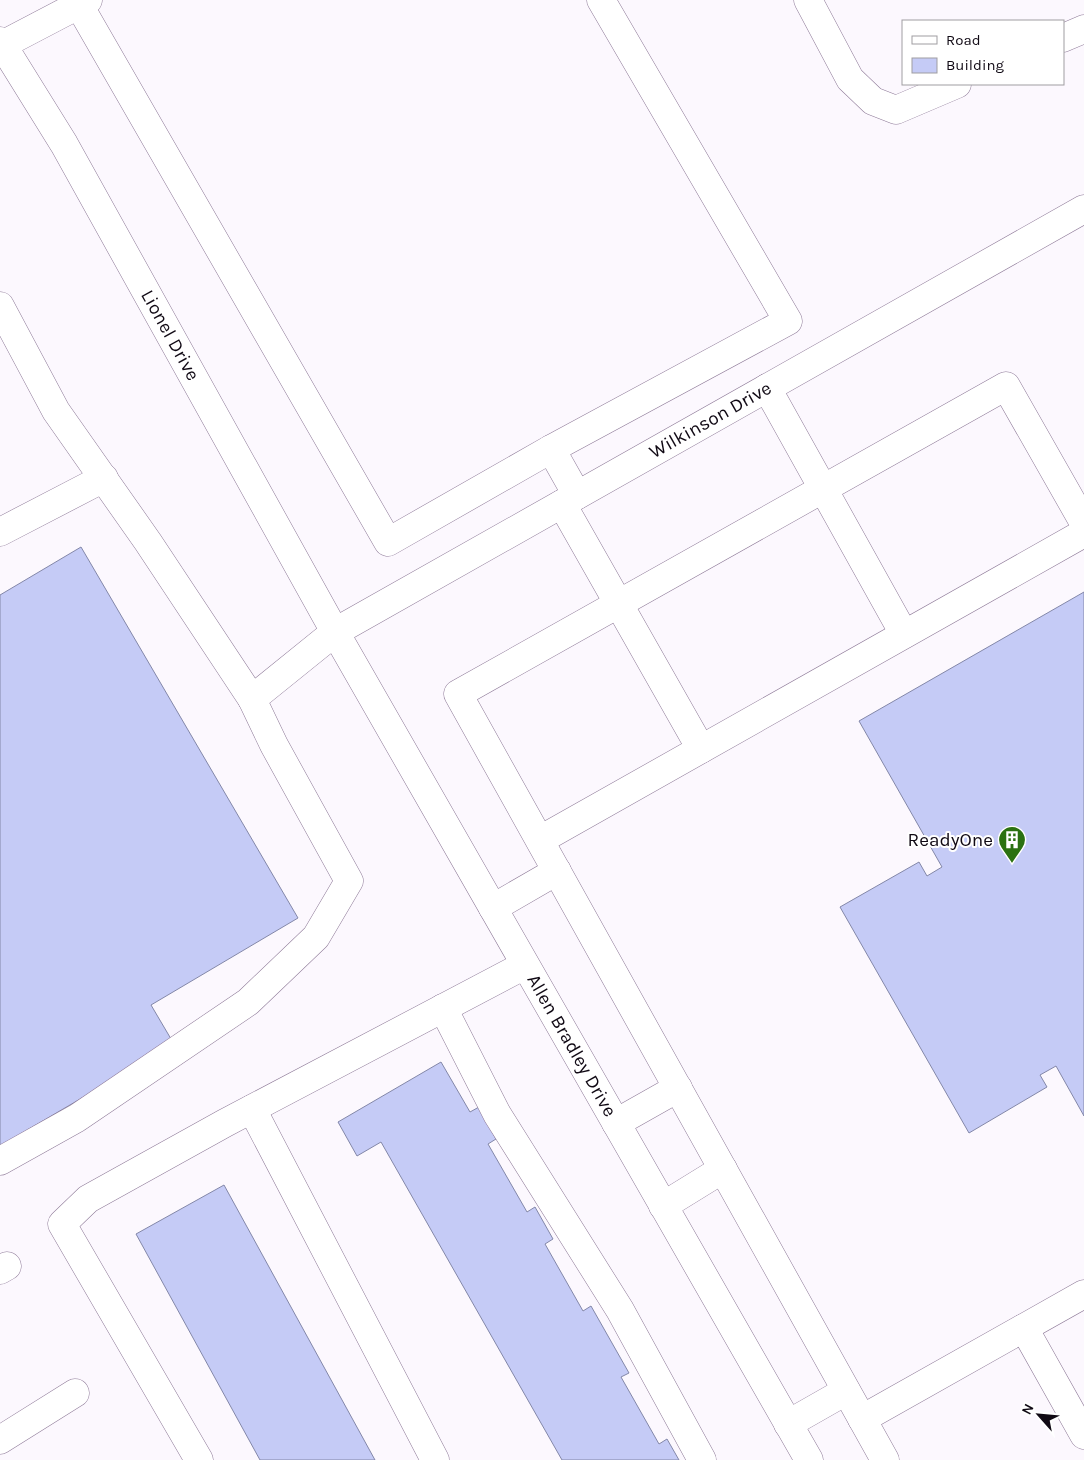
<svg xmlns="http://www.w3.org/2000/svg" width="1084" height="1460" font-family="Karla,sans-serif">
  <rect width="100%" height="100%" fill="#fcf8fe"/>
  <path fill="#c5cbf6" stroke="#8387a8" d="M81,547L298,918L151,1005L174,1044L0,1146V595Z
    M1084,592V1116L1056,1066L1040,1075L1047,1087L969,1133L840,907L919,862L927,876L942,867L859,721Z
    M441,1062L470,1112L479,1107L496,1139L488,1144L527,1212L535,1207L553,1239L545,1244L583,1311L591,1306L629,1373L621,1377L659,1444L667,1439L679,1460H562L381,1142L357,1156L338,1122Z
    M224,1185L375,1460H260L136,1234Z"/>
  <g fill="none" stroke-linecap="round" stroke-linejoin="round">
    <defs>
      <g id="minor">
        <path d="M808,0L850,79L873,101L896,110L957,84"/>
        <path d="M79,5L388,542L551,449L788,321L601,0"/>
        <path d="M1063,38L1084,29"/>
        <path id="s1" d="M0,41L64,144L335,632L809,1460"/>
        <path d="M2,45L88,0"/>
        <path d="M0,306L56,411L148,542L252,699"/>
        <path d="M767,388L904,634"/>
        <path d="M551,449L577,495"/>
        <path d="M562,504L701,749"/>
        <path d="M0,532L104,478"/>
        <path d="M540,840L1084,533"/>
        <path d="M493,908L557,871"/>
        <path d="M443,1008L497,1114L620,1310L702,1460"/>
        <path d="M252,1109L435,1460"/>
        <path d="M616,1123L678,1088"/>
        <path id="s2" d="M0,1161L77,1118L248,1002L316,937L349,881L274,745L252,699L335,632L1084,209"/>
        <path d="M663,1206L723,1169"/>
        <path d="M0,1270L7,1266"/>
        <path d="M1024,1328L1084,1435"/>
        <path d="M862,1419L1084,1294"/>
        <path d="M788,1424L846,1391"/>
        <path d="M0,1440L75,1393"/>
        <path d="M199,1460L62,1224L88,1199L225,1123L525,965"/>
        <path d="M885,1460L458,694L1006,386L1084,523"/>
      </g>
    </defs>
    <use href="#minor" stroke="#8e7a98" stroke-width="29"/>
    <use href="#minor" stroke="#fff" stroke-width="28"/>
  </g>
  <defs>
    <symbol id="building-pin" viewBox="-11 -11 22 30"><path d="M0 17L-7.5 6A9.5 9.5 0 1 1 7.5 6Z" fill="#2b7111" stroke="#fff"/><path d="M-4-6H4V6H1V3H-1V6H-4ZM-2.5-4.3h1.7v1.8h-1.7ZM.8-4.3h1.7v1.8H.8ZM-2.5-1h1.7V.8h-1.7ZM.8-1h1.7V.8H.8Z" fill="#fff"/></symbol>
  </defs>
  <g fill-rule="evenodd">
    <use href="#building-pin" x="996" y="824" width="32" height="43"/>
  </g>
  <g text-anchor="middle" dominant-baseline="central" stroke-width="4" stroke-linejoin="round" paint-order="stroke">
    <g font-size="19" fill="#100914" stroke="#fff">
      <text stroke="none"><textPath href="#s1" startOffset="340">Lionel Drive</textPath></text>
      <text stroke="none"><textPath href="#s2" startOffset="1198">Wilkinson Drive</textPath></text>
      <text stroke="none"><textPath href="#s1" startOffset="1156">Allen Bradley Drive</textPath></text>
    </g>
    <g font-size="19" fill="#100914" stroke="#fff" text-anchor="end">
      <text x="993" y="840">ReadyOne</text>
    </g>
  </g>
  <rect x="902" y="20" width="162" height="65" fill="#ffffff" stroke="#9f9da1"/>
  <rect x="912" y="36" width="25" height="8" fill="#ffffff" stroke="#9f9da1"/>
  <text x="946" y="45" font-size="15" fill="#100914">Road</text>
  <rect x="912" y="58" width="25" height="15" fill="#c5cbf6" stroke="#9f9da1"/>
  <text x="946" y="70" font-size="15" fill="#100914">Building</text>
  <g transform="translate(1039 1415) rotate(297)" stroke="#ffffff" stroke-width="4" paint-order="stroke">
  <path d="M0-4L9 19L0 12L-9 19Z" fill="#100914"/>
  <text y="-8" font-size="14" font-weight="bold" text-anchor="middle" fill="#100914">N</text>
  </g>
</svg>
